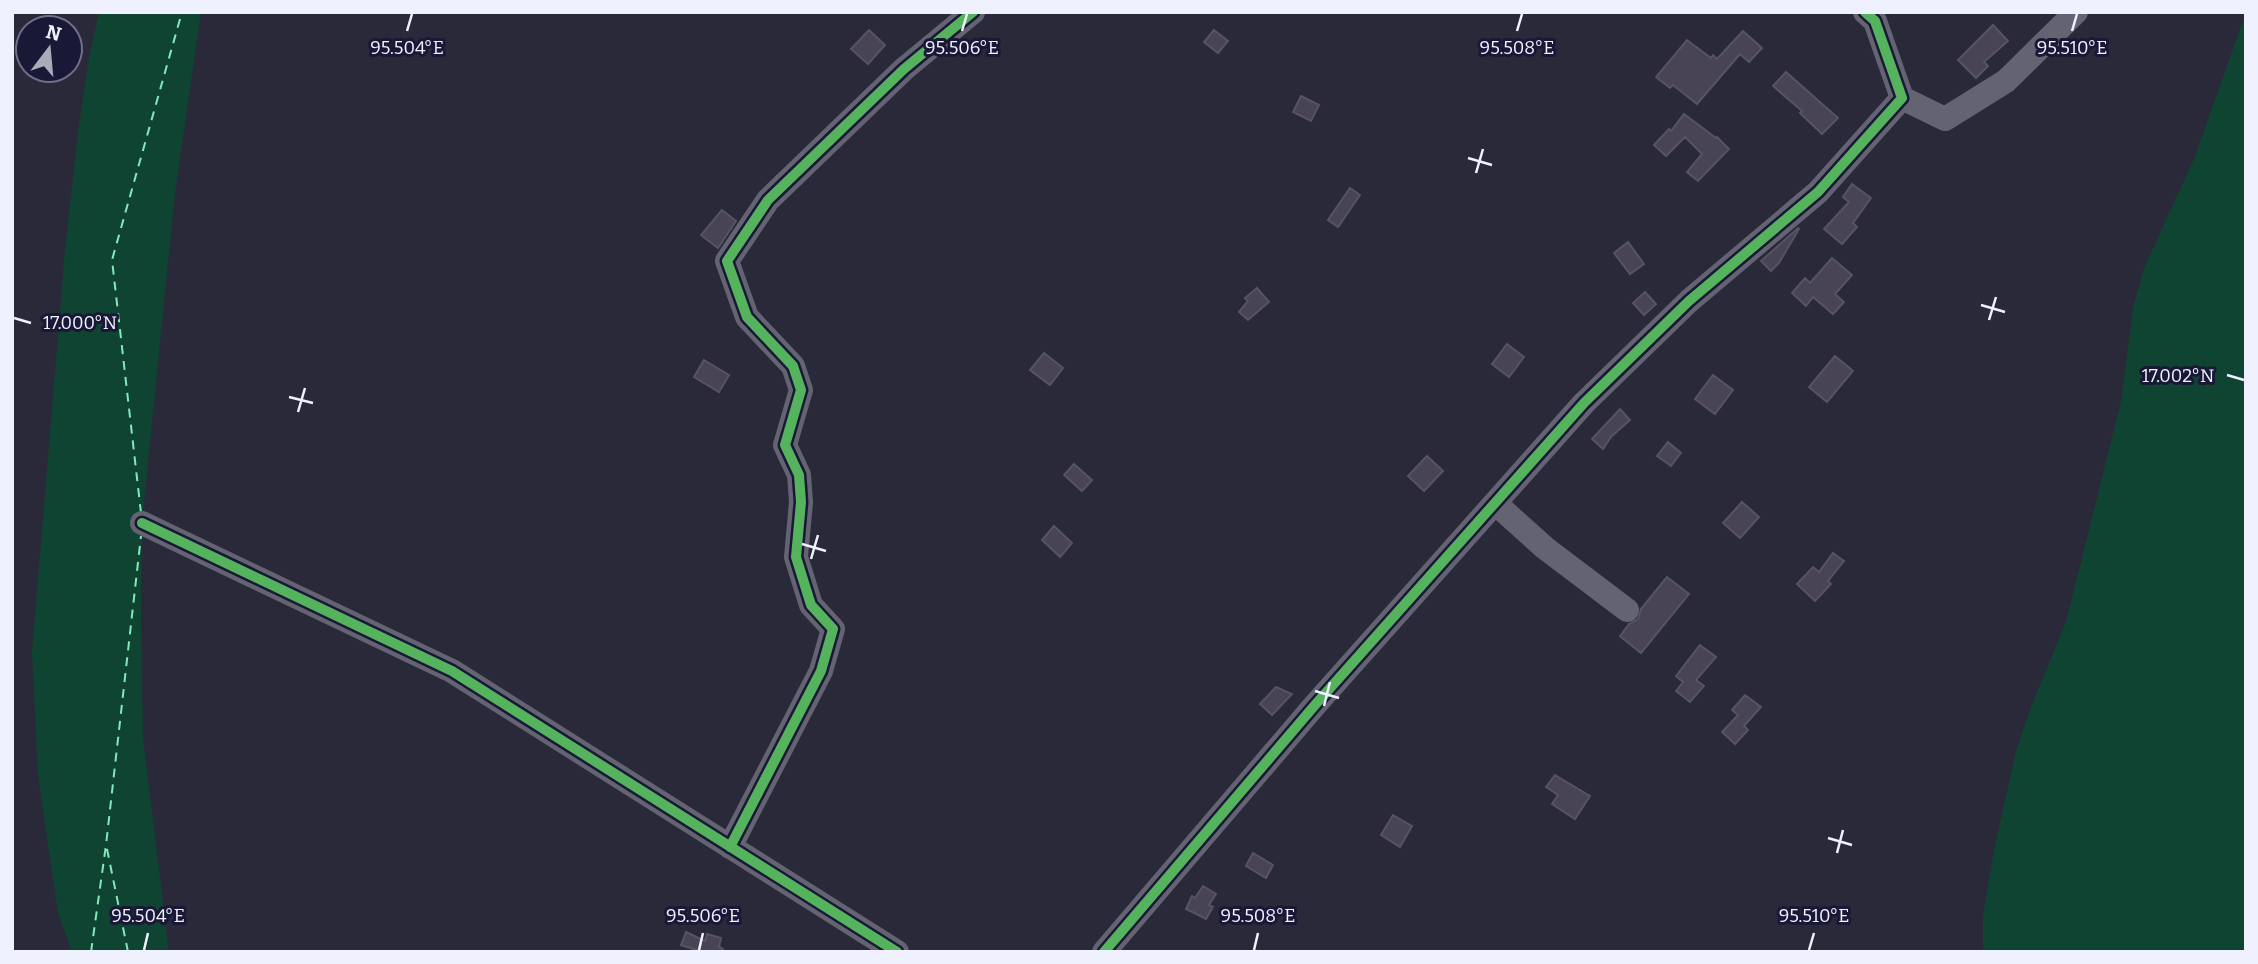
<svg xmlns="http://www.w3.org/2000/svg" width="2258" height="964" font-family="Bitter,serif">
  <rect width="100%" height="100%" fill="#29293a"/>
  <path fill="#104432" d="M99,12H201L175,193L142,523L141,617L143,737L169,952H72L58,913L38,776L32,652L65,250L78,132L89,58Z
    M2246,12V952H1983V915L1994,850L2016,751L2032,704L2066,622L2121,401L2133,308L2144,268L2194,159Z"/>
  <g fill="none" stroke-linecap="round" stroke-linejoin="round">
    <path stroke="#83e9bb" stroke-width="2" stroke-dasharray="9 7" stroke-linecap="butt" d="M141,513L112,260L182,12
      M107,849L128,952
      M91,952L106,845L141,536"/>
  </g>
  <path fill="#484455" stroke="#565362" stroke-width="2" d="M1993,25L2008,41L1984,62L1988,66L1976,78L1958,60Z
    M869,30L885,45L868,64L851,49Z
    M1214,30L1228,41L1218,53L1204,42Z
    M1743,31L1762,48L1749,62L1740,54L1697,104L1673,85L1670,88L1656,77L1687,40L1711,58L1713,55L1717,59Z
    M1786,72L1838,118L1822,134L1800,113L1802,111L1773,86Z
    M1301,96L1319,105L1311,121L1293,112Z
    M1684,114L1716,138L1717,137L1729,149L1698,181L1687,172L1702,154L1685,137L1666,156L1654,145L1669,129L1671,131Z
    M1852,184L1871,198L1853,223L1857,227L1842,244L1824,229L1849,202L1843,197Z
    M1350,188L1360,195L1338,227L1328,220Z
    M722,210L736,221L718,248L701,235Z
    M1798,228L1799,229L1779,263L1771,271L1761,261Z
    M1628,242L1644,264L1630,274L1614,253Z
    M1832,258L1852,275L1835,294L1844,302L1833,314L1813,297L1806,306L1792,293L1805,278L1810,283Z
    M1257,288L1269,302L1248,320L1239,312L1248,301L1245,298Z
    M1645,292L1656,304L1644,315L1633,303Z
    M1507,344L1524,357L1509,377L1492,364Z
    M1044,353L1063,368L1050,385L1030,370Z
    M1835,356L1853,371L1827,402L1809,387Z
    M704,360L729,375L719,392L694,377Z
    M1713,375L1733,390L1715,414L1695,399Z
    M1620,409L1630,420L1611,437L1603,449L1592,439Z
    M1668,442L1681,453L1671,466L1657,456Z
    M1427,456L1443,471L1424,491L1408,476Z
    M1074,464L1092,480L1082,491L1064,475Z
    M1742,502L1759,517L1740,538L1723,523Z
    M1054,526L1072,543L1060,557L1042,540Z
    M1833,553L1844,561L1828,581L1831,584L1815,601L1797,584L1813,567L1819,572Z
    M1667,577L1689,594L1641,653L1620,636L1629,624L1638,619L1641,609Z
    M1700,645L1716,657L1696,680L1704,686L1690,702L1676,691L1683,682L1676,676Z
    M1276,687L1292,694L1272,715L1260,704Z
    M1745,695L1761,707L1744,726L1748,730L1735,744L1722,732L1738,715L1732,710Z
    M1555,775L1590,796L1575,819L1552,804L1558,795L1546,787Z
    M1393,815L1412,826L1400,847L1381,835Z
    M1253,853L1273,865L1266,878L1246,866Z
    M1203,886L1216,894L1209,905L1213,907L1206,919L1186,909L1192,896L1195,898Z
    M686,932L705,941L707,934L721,938L719,947L723,949L722,952H703L681,945Z"/>
  <g fill="none" stroke-linecap="round" stroke-linejoin="round">
    <path stroke="#636372" stroke-width="24" d="M1902,98L1945,119L2006,81L2076,12
      M1495,503L1545,548L1627,610
      M142,523L452,671L897,952
      M730,847L821,671L833,629L811,605L796,557L801,502L799,475L785,445L801,390L793,366L747,317L727,261L768,200L904,69L973,12
      M1104,952L1315,705L1584,403L1689,301L1818,192L1902,98L1875,21L1865,12"/>
    <defs>
      <path id="cycleway" d="M142,523L452,671L897,952
        M730,847L821,671L833,629L811,605L796,557L801,502L799,475L785,445L801,390L793,366L747,317L727,261L768,200L904,69L973,12
        M1104,952L1315,705L1584,403L1689,301L1818,192L1902,98L1875,21L1865,12"/>
    </defs>
    <use href="#cycleway" stroke="#191837" stroke-width="15"/>
    <use href="#cycleway" stroke="#56b35d" stroke-width="10"/>
  </g>
  <path fill="none" stroke="#f0f1fe" stroke-width="2.5" d="M407,31L412,14M962,31L967,14M1517,31L1522,14M2072,31L2077,14M1468,158L1492,165M1476,173L1483,149M1981,305L2005,312M14,318L31,323M1989,320L1996,297M2227,375L2244,380M289,397L313,403M298,412L305,388M802,544L826,551M811,559L818,535M1315,691L1339,698M1324,706L1330,682M1828,838L1852,845M1837,853L1843,830M144,950L148,933M699,950L703,933M1254,950L1258,933M1809,950L1814,933"/>
  <g font-size="18" text-anchor="middle" fill="#f0f1fe" stroke="#191837" stroke-width="6" stroke-linejoin="round" paint-order="stroke">
    <text x="407" y="54">95.504°E</text>
    <text x="962" y="54">95.506°E</text>
    <text x="1517" y="54">95.508°E</text>
    <text x="2072" y="54">95.510°E</text>
    <text x="80" y="329">17.000°N</text>
    <text x="2178" y="382">17.002°N</text>
    <text x="148" y="922">95.504°E</text>
    <text x="703" y="922">95.506°E</text>
    <text x="1258" y="922">95.508°E</text>
    <text x="1814" y="922">95.510°E</text>
  </g>
  <rect width="2258" height="964" fill="none" stroke="#f0f1fe" stroke-width="28"/>
  <g transform="translate(49 49) rotate(16)"><circle r="33" fill="#191837" stroke="#6f6f87" stroke-width="2"/>
  <path d="M0-5L12 26L0 18L-12 26Z" fill="#aaabb9"/>
  <text y="-10" font-size="19" font-weight="bold" text-anchor="middle" fill="#f0f1fe">N</text>
  </g>
</svg>
